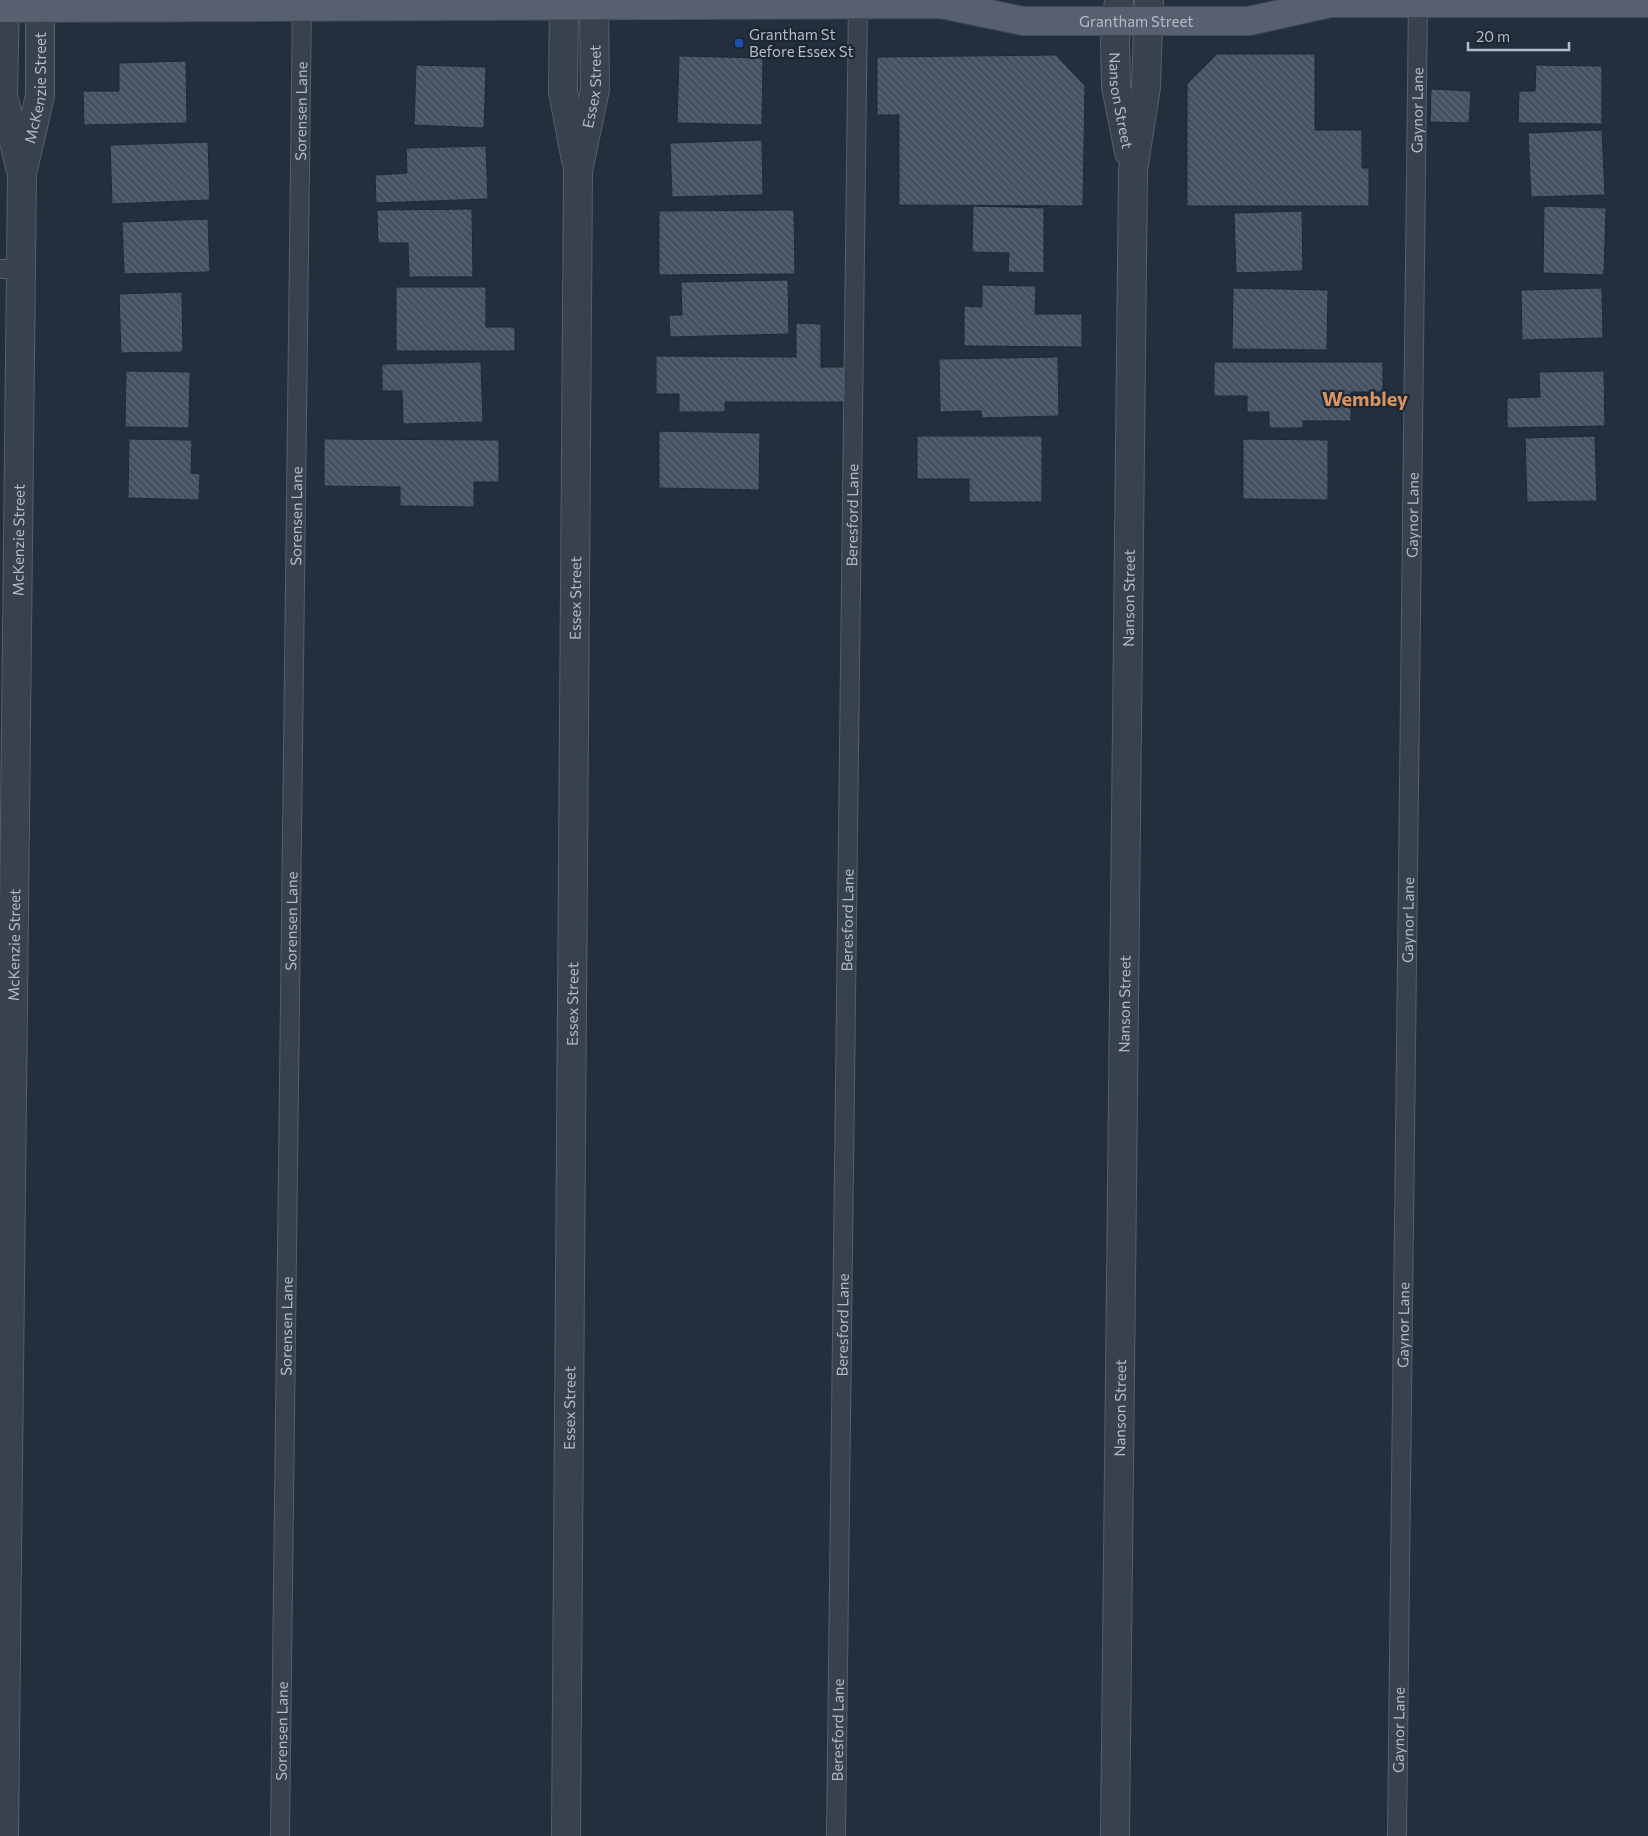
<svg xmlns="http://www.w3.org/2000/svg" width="1648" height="1836" font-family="Commissioner,sans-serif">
  <defs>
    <pattern id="building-back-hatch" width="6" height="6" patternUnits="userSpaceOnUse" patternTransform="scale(1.25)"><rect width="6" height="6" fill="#455162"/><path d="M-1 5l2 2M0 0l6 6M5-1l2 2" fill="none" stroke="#5d6877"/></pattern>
  </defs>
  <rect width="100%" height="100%" fill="#242f3e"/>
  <path fill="url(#building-back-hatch)" stroke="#1f2835" d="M1217,54H1315V130H1362V168H1369V206H1187V84Z
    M1056,55L1085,86L1083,206L899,205V115H877V57Z
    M679,56L763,58L762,125L677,123Z
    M186,61L187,123L84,125L83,91H119V63Z
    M416,65L486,67L484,128L414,125Z
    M1536,65L1602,66V124L1518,123L1519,91H1535Z
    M1431,89L1471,91L1469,123L1430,122Z
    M1602,130L1605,195L1531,197L1528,133Z
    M762,140L763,195L672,197L670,143Z
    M208,142L210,200L112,204L110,145Z
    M486,146L488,199L376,203L375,175L407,173L406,148Z
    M973,206L1044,208V273L1008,272L1009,253L972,252Z
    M1544,206L1606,208L1604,275L1543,273Z
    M472,209L473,277H409L408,243H378L377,210Z
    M794,210L795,274L659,275V211Z
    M1302,211L1303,271L1236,273L1234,213Z
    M208,219L210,272L124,274L122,222Z
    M788,280L789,334L670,337L669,315H682L681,282Z
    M982,285L1036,286L1035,314H1082V347L964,346V306L982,307Z
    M396,287H486V327H515V351H396Z
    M1233,288L1328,290L1327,350L1232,349Z
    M1602,288L1603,338L1522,340L1521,290Z
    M182,292L183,352L121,353L119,294Z
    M796,323L821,324V367H845V402H725V412H679V394H656V356L796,357Z
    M1058,357L1059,416L982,418L981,411L940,412L939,359Z
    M481,362L483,422L403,424L402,391H382V364Z
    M1214,362H1383V392H1351V421H1303V428H1269V412H1247V396H1214Z
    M126,371L190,372L189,428L125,427Z
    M1604,371L1605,426L1507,428V398L1540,397L1539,372Z
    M659,431L760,433L759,490L659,488Z
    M917,436H1042V502H969V479H917Z
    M1595,436L1597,501L1527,502L1525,438Z
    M129,439L192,440L191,473L200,474L199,500L128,498Z
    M324,439L499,440V482H474V507L400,506V487L324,486Z
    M1243,439L1328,440V500L1243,499Z"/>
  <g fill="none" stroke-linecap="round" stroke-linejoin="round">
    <defs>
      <g id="lane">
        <path d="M0,269H21"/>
        <path id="s1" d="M280,1836L302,0"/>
        <path id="s2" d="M836,1836L858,0"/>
        <path id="s3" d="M1397,1836L1418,0"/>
      </g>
      <g id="street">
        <path d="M5,0L3,95L20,167"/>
        <path d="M564,0L563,92L576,160"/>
        <path id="s4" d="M1119,0L1115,41L1116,86L1129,152"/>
        <path id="s5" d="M4,1836L22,173L40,96V0"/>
        <path id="s6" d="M566,1836L578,171L595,89L594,0"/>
        <path id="s7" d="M1115,1836L1133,170L1146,87L1149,0"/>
      </g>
      <g id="primary">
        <path id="s8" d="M0,8L941,4L1023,21H1249L1330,3H1648"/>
      </g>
    </defs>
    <use href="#lane" stroke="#565f6c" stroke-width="20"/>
    <use href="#street" stroke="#565f6c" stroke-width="30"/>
    <use href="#primary" stroke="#414a57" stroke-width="30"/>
    <use href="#lane" stroke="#38414e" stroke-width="18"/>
    <use href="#street" stroke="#38414e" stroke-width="28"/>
    <use href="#primary" stroke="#56606e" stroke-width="28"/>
  </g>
  <rect fill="#1a4fb4" stroke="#1d2633" stroke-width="2" x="734" y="38" width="10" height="10" rx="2.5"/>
  <g text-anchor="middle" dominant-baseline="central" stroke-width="4.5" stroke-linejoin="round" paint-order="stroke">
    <g font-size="15" fill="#b4bcc9" stroke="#1d2633">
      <text stroke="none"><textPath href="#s8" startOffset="1138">Grantham Street</textPath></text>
      <text stroke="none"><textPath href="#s6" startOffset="1751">Essex Street</textPath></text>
      <text stroke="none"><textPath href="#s5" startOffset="1750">McKenzie Street</textPath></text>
      <text stroke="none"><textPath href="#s4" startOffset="101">Nanson Street</textPath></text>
      <text stroke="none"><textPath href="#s3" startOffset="1726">Gaynor Lane</textPath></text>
      <text stroke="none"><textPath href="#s1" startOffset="1725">Sorensen Lane</textPath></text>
      <text stroke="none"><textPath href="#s2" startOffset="1321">Beresford Lane</textPath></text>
      <text stroke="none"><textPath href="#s3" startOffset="1321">Gaynor Lane</textPath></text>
      <text stroke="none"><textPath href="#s1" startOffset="1320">Sorensen Lane</textPath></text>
      <text stroke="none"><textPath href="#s5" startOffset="1296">McKenzie Street</textPath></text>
      <text stroke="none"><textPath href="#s7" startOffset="1238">Nanson Street</textPath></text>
      <text stroke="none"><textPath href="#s6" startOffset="1238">Essex Street</textPath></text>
      <text stroke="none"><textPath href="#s2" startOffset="916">Beresford Lane</textPath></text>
      <text stroke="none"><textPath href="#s3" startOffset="916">Gaynor Lane</textPath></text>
      <text stroke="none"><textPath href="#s1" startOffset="915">Sorensen Lane</textPath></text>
      <text stroke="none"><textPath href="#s5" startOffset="891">McKenzie Street</textPath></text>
      <text stroke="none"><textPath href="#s7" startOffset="832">Nanson Street</textPath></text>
      <text stroke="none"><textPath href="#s6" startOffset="832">Essex Street</textPath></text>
      <text stroke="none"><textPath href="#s2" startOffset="511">Beresford Lane</textPath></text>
      <text stroke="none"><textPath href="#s3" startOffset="511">Gaynor Lane</textPath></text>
      <text stroke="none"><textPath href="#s1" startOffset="510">Sorensen Lane</textPath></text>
      <text stroke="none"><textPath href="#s7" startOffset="428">Nanson Street</textPath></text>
      <text stroke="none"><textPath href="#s6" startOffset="428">Essex Street</textPath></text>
      <text stroke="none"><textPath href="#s2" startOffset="106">Beresford Lane</textPath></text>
      <text stroke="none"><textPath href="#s3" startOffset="106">Gaynor Lane</textPath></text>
      <text stroke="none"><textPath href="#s1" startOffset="105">Sorensen Lane</textPath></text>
    </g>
    <g font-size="15" fill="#b4bcc9" stroke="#1d2633" text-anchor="start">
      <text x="749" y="34">Grantham St<tspan x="749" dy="17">Before Essex St</tspan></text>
    </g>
    <g font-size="20" font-weight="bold" fill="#d59563" stroke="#1d2633">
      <text x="1365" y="398">Wembley</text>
    </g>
  </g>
  <path d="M1468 42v8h101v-8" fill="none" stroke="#b4bcc9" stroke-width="2.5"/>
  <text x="1476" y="42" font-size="15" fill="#b4bcc9" stroke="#1d2633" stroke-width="4" paint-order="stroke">20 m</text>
</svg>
